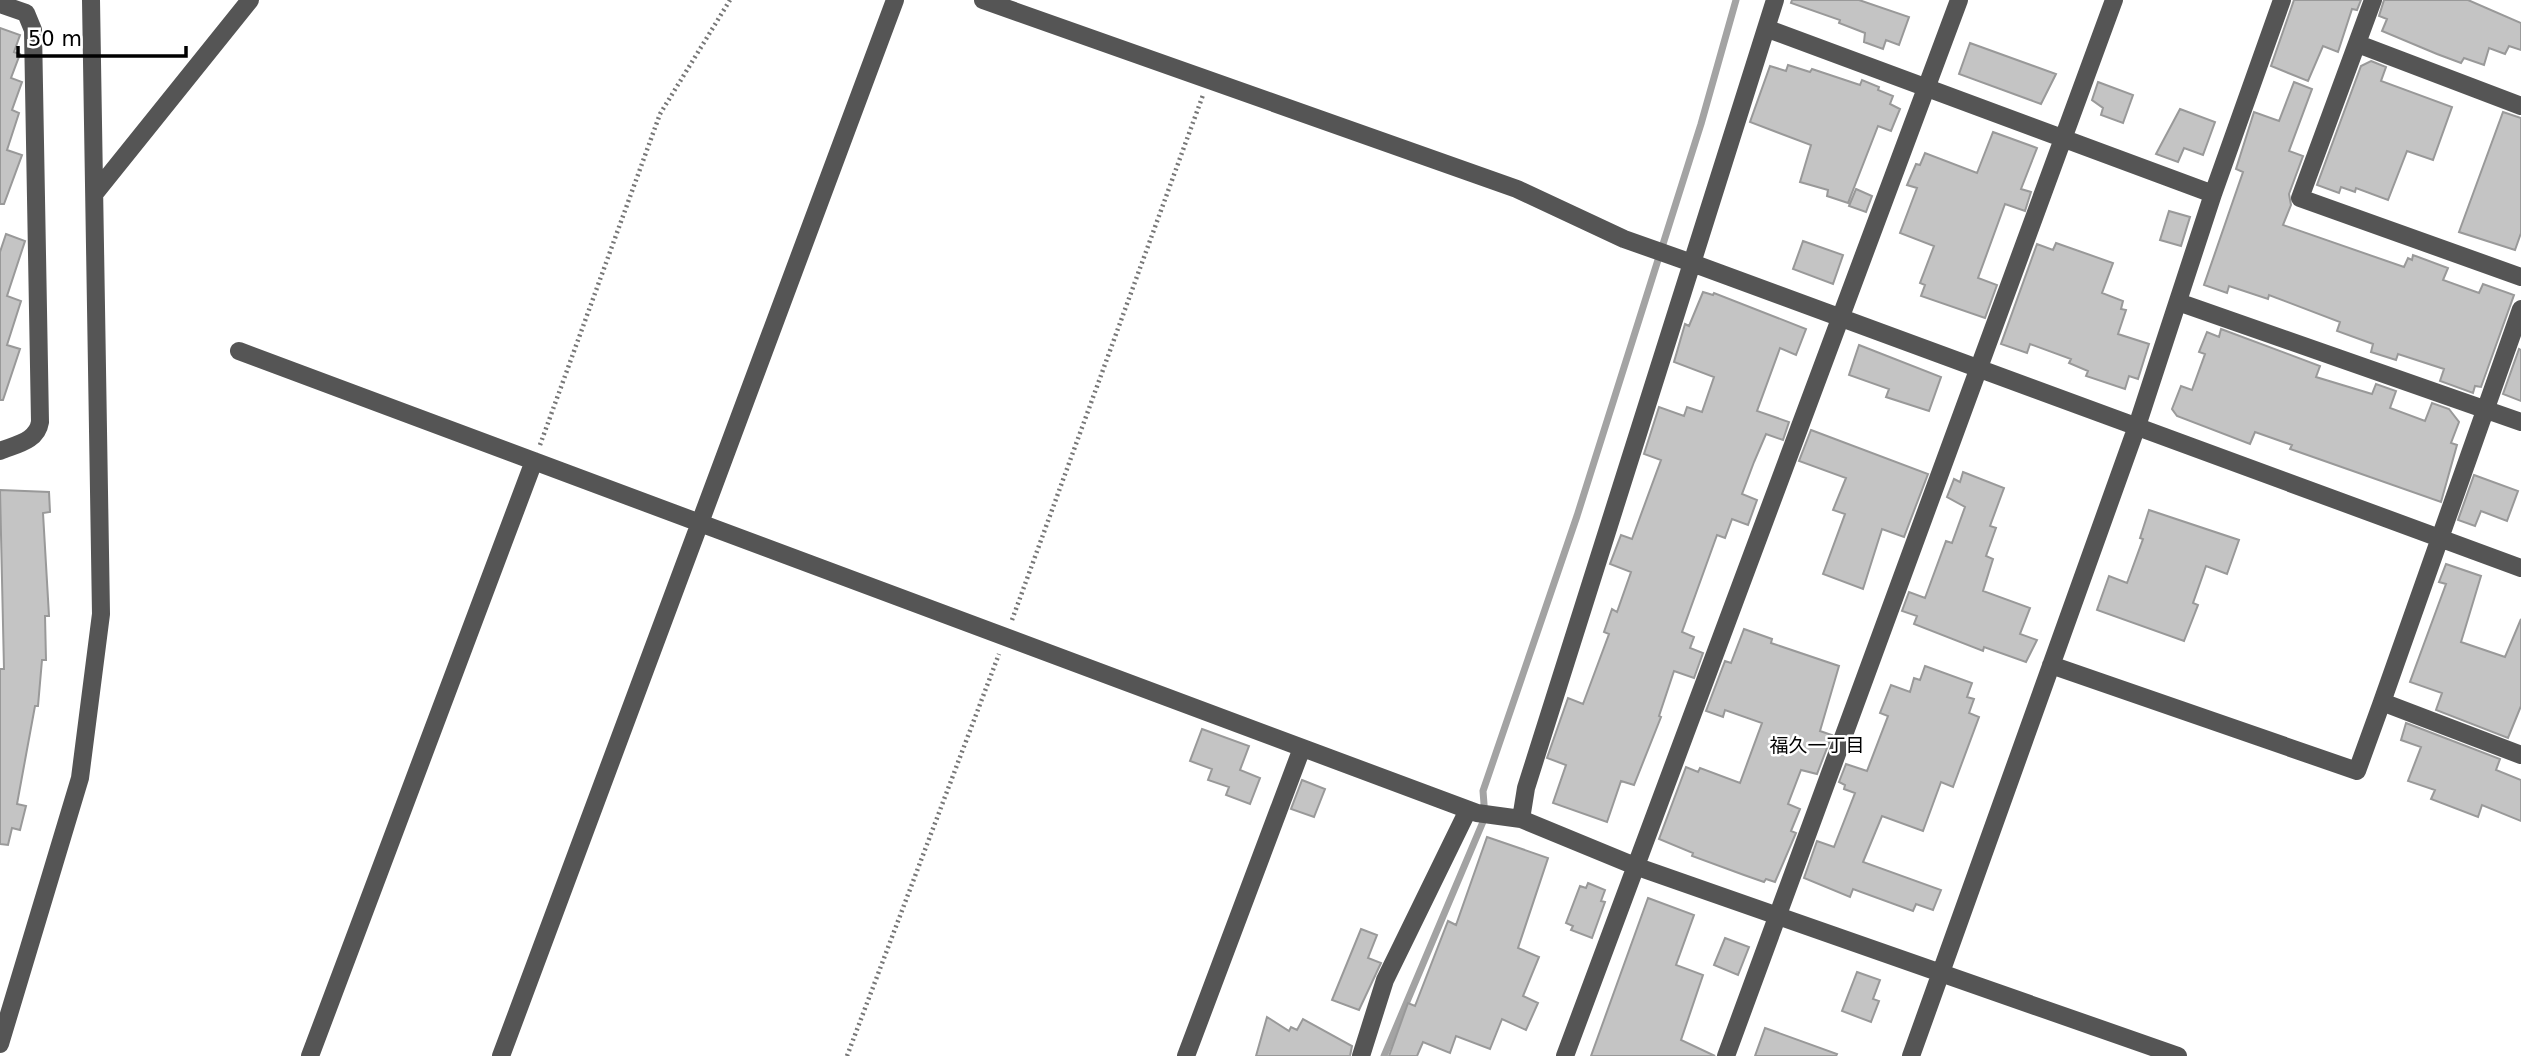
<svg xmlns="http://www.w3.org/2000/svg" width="2521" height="1056" font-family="'DejaVu Sans','Noto Sans JP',sans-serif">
  <rect width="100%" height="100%" fill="#fff"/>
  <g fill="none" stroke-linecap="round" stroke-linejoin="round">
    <path stroke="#a3a3a3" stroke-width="7" d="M1384,1056L1485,817L1483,791L1577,516L1701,124L1736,0"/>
  </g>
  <path fill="#c4c4c4" stroke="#999" stroke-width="2" d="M1792,0H1859L1909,17L1899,45L1886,40L1883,49L1864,42L1865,33L1839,23L1840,20L1791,3Z
    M2294,0H2361L2357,10L2352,9L2338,52L2323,46L2308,81L2271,66Z
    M2384,0H2468L2521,23V50L2509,46L2505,54L2489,48L2484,65L2464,58L2461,63L2437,54L2382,31L2387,19L2379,16Z
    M0,28L20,35L14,52L20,54L11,78L22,82L12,110L19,113L7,150L22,155L4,204H0Z
    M1970,43L2056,74L2041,104L1959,74Z
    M2371,61L2386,67L2381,81L2452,107L2433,160L2407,151L2388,200L2356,188L2355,192L2341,187L2339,193L2317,185L2361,66Z
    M1788,65L1810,72L1812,69L1860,85L1862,80L1879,87L1878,90L1893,96L1890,104L1900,109L1891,131L1878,126L1848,203L1827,196L1828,190L1800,182L1811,145L1750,122L1770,66L1786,71Z
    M2098,82L2133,95L2123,123L2101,115L2103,108L2092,100Z
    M2294,82L2312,89L2289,151L2303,156L2289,194L2291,205L2283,225L2404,267L2408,258L2412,260L2413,255L2448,268L2443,280L2479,293L2483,284L2514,295L2481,387L2475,386L2473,393L2440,381L2444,369L2398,354L2396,360L2371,352L2373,344L2337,331L2340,322L2269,295L2268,299L2229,286L2227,293L2204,285L2243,172L2236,169L2254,112L2279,121Z
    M2180,109L2215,122L2203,155L2184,148L2178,162L2156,154Z
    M2503,112L2521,118V233L2515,250L2459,232Z
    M1993,132L2037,148L2021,189L2031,192L2025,211L2005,204L1978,278L1997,285L1985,318L1921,296L1925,285L1920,283L1934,246L1900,233L1917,188L1907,185L1916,164L1920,165L1925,153L1977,173Z
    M1856,189L1872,196L1866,212L1849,206Z
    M2169,211L2190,217L2181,246L2160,240Z
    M6,234L25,241L7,296L21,301L7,345L20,349L3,400H0V252Z
    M1803,241L1843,255L1833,284L1793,269Z
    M2056,243L2113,263L2102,293L2123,301L2121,309L2126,310L2118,334L2149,344L2138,379L2129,376L2125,389L2086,376L2088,371L2069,363L2071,359L2030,344L2027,353L2001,344L2037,244L2053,250Z
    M1703,292L1713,295L1714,293L1806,329L1796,355L1780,348L1757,411L1789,422L1783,440L1766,434L1754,462L1742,494L1757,500L1748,525L1732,519L1725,538L1717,535L1682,632L1694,637L1690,648L1703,653L1694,678L1674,671L1659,716L1661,717L1634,785L1621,781L1607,822L1553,803L1566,765L1547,758L1568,698L1583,704L1609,634L1604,632L1612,609L1617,612L1631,572L1610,564L1621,535L1632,539L1661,460L1644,454L1659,407L1684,416L1687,407L1702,412L1714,377L1674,362L1685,324L1689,326Z
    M2221,329L2320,366L2316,377L2372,394L2376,384L2396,391L2390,408L2425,421L2432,403L2449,409L2459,422L2451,443L2457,445L2441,502L2296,451L2290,449L2292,445L2255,432L2250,444L2177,416L2172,409L2181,386L2192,390L2205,354L2199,352L2207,332L2219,337Z
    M1859,345L1941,377L1929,411L1886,397L1889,389L1849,375Z
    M2519,349L2521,350V401L2503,394Z
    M1811,430L1928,474L1904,537L1882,529L1863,589L1823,574L1845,514L1833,510L1846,478L1799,461Z
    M1963,472L2004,488L1990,526L1996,528L1986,556L1993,559L1983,591L2030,608L2020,634L2037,640L2026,662L1984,647L1983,651L1914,624L1917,616L1902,611L1909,592L1925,598L1946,541L1952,543L1965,507L1947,497L1954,479L1960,482Z
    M2474,475L2518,491L2507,521L2481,511L2475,526L2458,520Z
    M0,490L49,492L50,512L43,513L49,616H45L46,660H42L38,706H35L17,804L26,806L20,830L12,828L8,845L0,844V669H4Z
    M2149,510L2239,540L2227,574L2206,566L2193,603L2198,605L2184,641L2097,610L2109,576L2127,583L2143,539L2140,538Z
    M2446,564L2481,576L2461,642L2505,657L2521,619V706L2508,738L2436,710L2442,693L2410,682L2446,584L2439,582Z
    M1744,629L1772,639L1771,643L1839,666L1820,731L1832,735L1817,774L1801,770L1788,804L1800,809L1791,831L1796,833L1775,882L1766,879L1764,882L1744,875L1692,856L1693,853L1659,839L1686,767L1698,772L1700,768L1740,783L1762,723L1725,710L1723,717L1706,711L1725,661L1731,663Z
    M1925,666L1972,683L1967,697L1974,699L1969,713L1979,717L1953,787L1941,782L1923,831L1882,816L1863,862L1941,890L1933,910L1916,904L1913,911L1853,889L1850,897L1804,878L1817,841L1834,847L1855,793L1844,789L1845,785L1839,782L1846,764L1867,771L1888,716L1880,713L1891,685L1910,692L1914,678L1920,680Z
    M2406,723L2500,759L2496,770L2521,780V821L2482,805L2478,817L2431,799L2435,790L2408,781L2421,747L2401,740Z
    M1202,729L1249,746L1240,770L1260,778L1250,804L1226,795L1229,787L1208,780L1212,769L1190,761Z
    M1302,780L1325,789L1314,817L1291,809Z
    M1487,837L1548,858L1518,948L1539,957L1523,996L1538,1003L1526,1030L1502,1019L1490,1049L1456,1036L1450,1053L1423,1042L1417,1056H1389L1408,1003L1415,1006L1448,921L1456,925Z
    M1588,883L1605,890L1601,901L1605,902L1592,938L1571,930L1573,926L1566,923L1580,886L1586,888Z
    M1648,898L1694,915L1676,965L1703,975L1681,1040L1715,1056H1591Z
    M1361,929L1377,935L1368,958L1381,963L1359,1010L1332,1000Z
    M1725,938L1749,947L1738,975L1714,965Z
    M1857,972L1880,980L1873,999L1879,1001L1871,1022L1842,1011Z
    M1267,1017L1289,1031L1291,1027L1297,1030L1303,1019L1352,1046L1350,1056H1256Z
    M1765,1028L1837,1054L1836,1056H1755Z"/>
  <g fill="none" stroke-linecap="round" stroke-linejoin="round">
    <path stroke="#777" stroke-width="4.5" stroke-dasharray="2 3.5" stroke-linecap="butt" d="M540,445L660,114L730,0
      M1012,620L1203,95
      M847,1056L999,654"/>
    <path stroke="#555" stroke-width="18" d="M983,0L1517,189L1624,239L1692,263L1526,788L1521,819
      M1775,0L1692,263L2521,568
      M2373,0L2300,198L2521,277
      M0,4L26,13L33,30L40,422C37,441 17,444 0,451
      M1768,29L2213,194
      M2358,44L2521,106
      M95,193L250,0
      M2178,302L2521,422
      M239,351L1477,813L1521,819L1635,866L2178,1056
      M2051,665L2357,771L2382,702L2521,755
      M2382,702L2521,309
      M0,1044L80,778L101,614L91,0
      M310,1056L534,461
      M501,1056L895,0
      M1186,1056L1302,748
      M1361,1056L1385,980L1468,810
      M1565,1056L1959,0
      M1726,1056L2114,0
      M1911,1056L2137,426L2213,194L2282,0"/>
  </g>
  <g text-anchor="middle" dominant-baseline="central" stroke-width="5" stroke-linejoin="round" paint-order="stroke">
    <g font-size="19" fill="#000" stroke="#fff">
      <text x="1817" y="745">福久一丁目</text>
    </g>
  </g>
  <path d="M18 46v10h168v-10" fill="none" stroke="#000000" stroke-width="3.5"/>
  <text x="28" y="46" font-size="21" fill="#000000" stroke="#ffffff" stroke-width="5" paint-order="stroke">50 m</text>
</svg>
